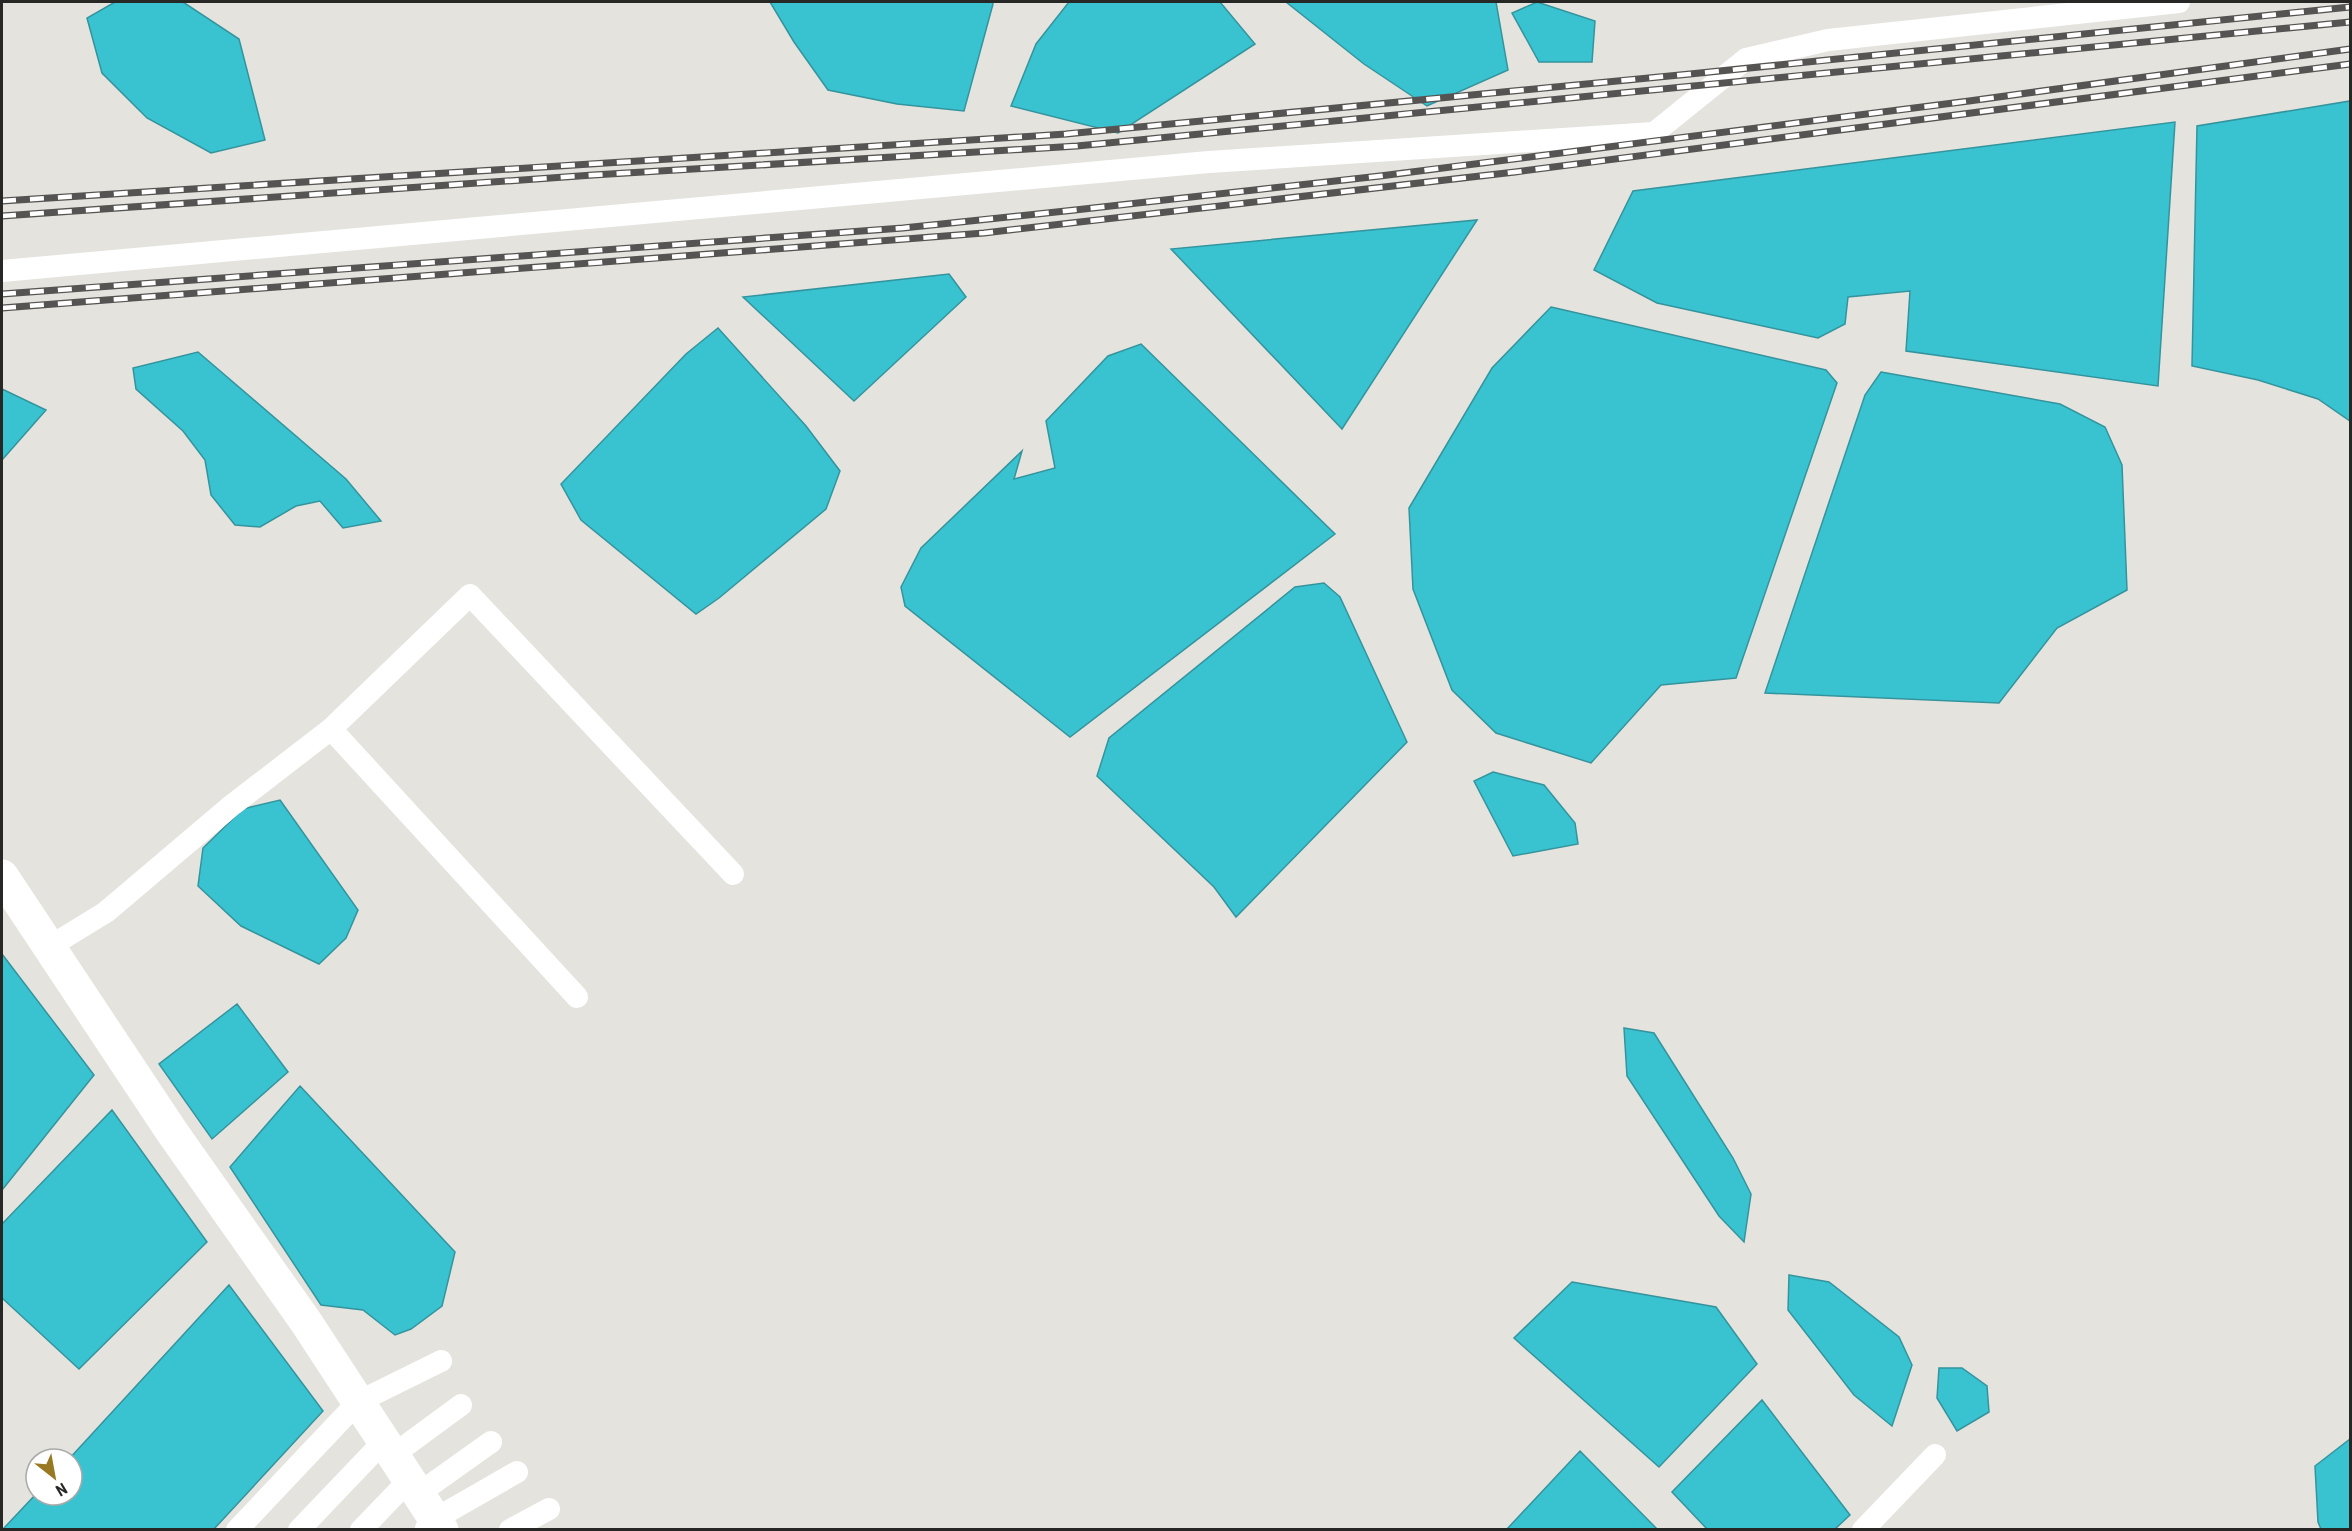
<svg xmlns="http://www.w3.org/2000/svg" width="2352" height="1531" font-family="'Roboto Condensed',sans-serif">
  <rect width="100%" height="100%" fill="#e4e3de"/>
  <path fill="#39c3d1" stroke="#34949d" stroke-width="1.5" d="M115,2H183L239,39L265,140L211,153L147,118L102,73L87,18Z
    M770,2H992L993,4L964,111L897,104L828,90L794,42Z
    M1069,2H1220L1255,44L1118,133L1011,106L1036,44Z
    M1286,2H1496L1508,70L1427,106L1364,64Z
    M1537,2L1595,21L1592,62H1539L1512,13Z
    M2350,101V421L2318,399L2258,380L2192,366L2197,126Z
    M2175,122L2158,386L1906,351L1910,291L1848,297L1845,324L1818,338L1657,303L1594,270L1633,191Z
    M1477,220L1342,429L1171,249Z
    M949,274L966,297L854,401L743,297Z
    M1551,307L1826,370L1837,383L1736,678L1661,685L1591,763L1496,733L1452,690L1413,589L1409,508L1492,368Z
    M718,328L806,426L840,471L826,509L719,598L696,614L581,520L561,484L686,354Z
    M1141,344L1335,534L1070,737L905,606L901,587L921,548L1022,451L1014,479L1055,468L1046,421L1108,356Z
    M198,352L346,479L381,521L343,528L320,501L296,506L260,527L235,525L211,495L205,460L183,431L136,389L133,368Z
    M1881,372L2060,404L2105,427L2122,465L2127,590L2057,628L1999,703L1765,693L1865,395Z
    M2,389L46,410L2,460Z
    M1324,583L1340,597L1407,742L1236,917L1214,887L1097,776L1109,738L1295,587Z
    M1493,772L1544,785L1575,823L1578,844L1513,856L1474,781Z
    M280,800L358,910L346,938L319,964L241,926L198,886L203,848L243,809Z
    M2,954L94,1075L2,1190Z
    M237,1004L288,1072L212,1139L159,1064Z
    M1624,1028L1654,1033L1733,1158L1751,1194L1744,1242L1719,1216L1627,1076Z
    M300,1086L455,1252L442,1306L411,1329L395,1335L363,1310L321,1305L230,1167Z
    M112,1110L207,1242L79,1369L2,1298V1224Z
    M1789,1275L1829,1282L1899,1337L1912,1365L1892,1426L1854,1395L1788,1310Z
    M1572,1282L1716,1307L1757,1364L1659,1467L1514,1338Z
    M229,1285L323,1411L214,1529H6L4,1528L36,1494L72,1495V1459H69Z
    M1939,1368H1962L1987,1386L1989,1412L1957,1431L1937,1398Z
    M1762,1400L1850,1515L1835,1529H1707L1672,1492Z
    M2350,1439V1529H2321L2318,1522L2315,1466Z
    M1580,1451L1657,1529H1507Z"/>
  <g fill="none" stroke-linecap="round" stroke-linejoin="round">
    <path stroke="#fff" stroke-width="22" d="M2,271L1209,162L1654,133L1746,59L1828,40L2179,2
      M331,729L577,997
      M49,947L106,912L231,806L331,729L470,595L733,874
      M393,1455L461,1405
      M418,1494L491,1442
      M426,1528L435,1519L517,1472
      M237,1530L358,1402L441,1361
      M299,1530L384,1441
      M361,1530L409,1480
      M510,1530L549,1509
      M1863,1530L1935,1455"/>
    <path stroke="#fff" stroke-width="33" d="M2,876L172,1132L306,1322L442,1530"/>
    <defs>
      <path id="rail" d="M2,201L1066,134L1690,74L2350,7
        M2,216L593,175L1077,146L2350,22
        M2,294L903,228L1075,210L1380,176L1969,101L2350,49
        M2,308L984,233L1515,172L2350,64"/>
    </defs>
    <use href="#rail" stroke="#555452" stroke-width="7"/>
    <use href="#rail" stroke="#fff" stroke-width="4.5" stroke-dasharray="14" stroke-linecap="butt"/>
  </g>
  <rect width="2352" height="1531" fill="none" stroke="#272725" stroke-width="6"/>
  <g transform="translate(54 1477) rotate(149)"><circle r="28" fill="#ffffff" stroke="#a9a9a8" stroke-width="1.5"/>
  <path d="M0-4.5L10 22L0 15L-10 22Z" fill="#997822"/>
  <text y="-9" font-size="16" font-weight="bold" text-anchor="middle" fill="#272725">N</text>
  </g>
</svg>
